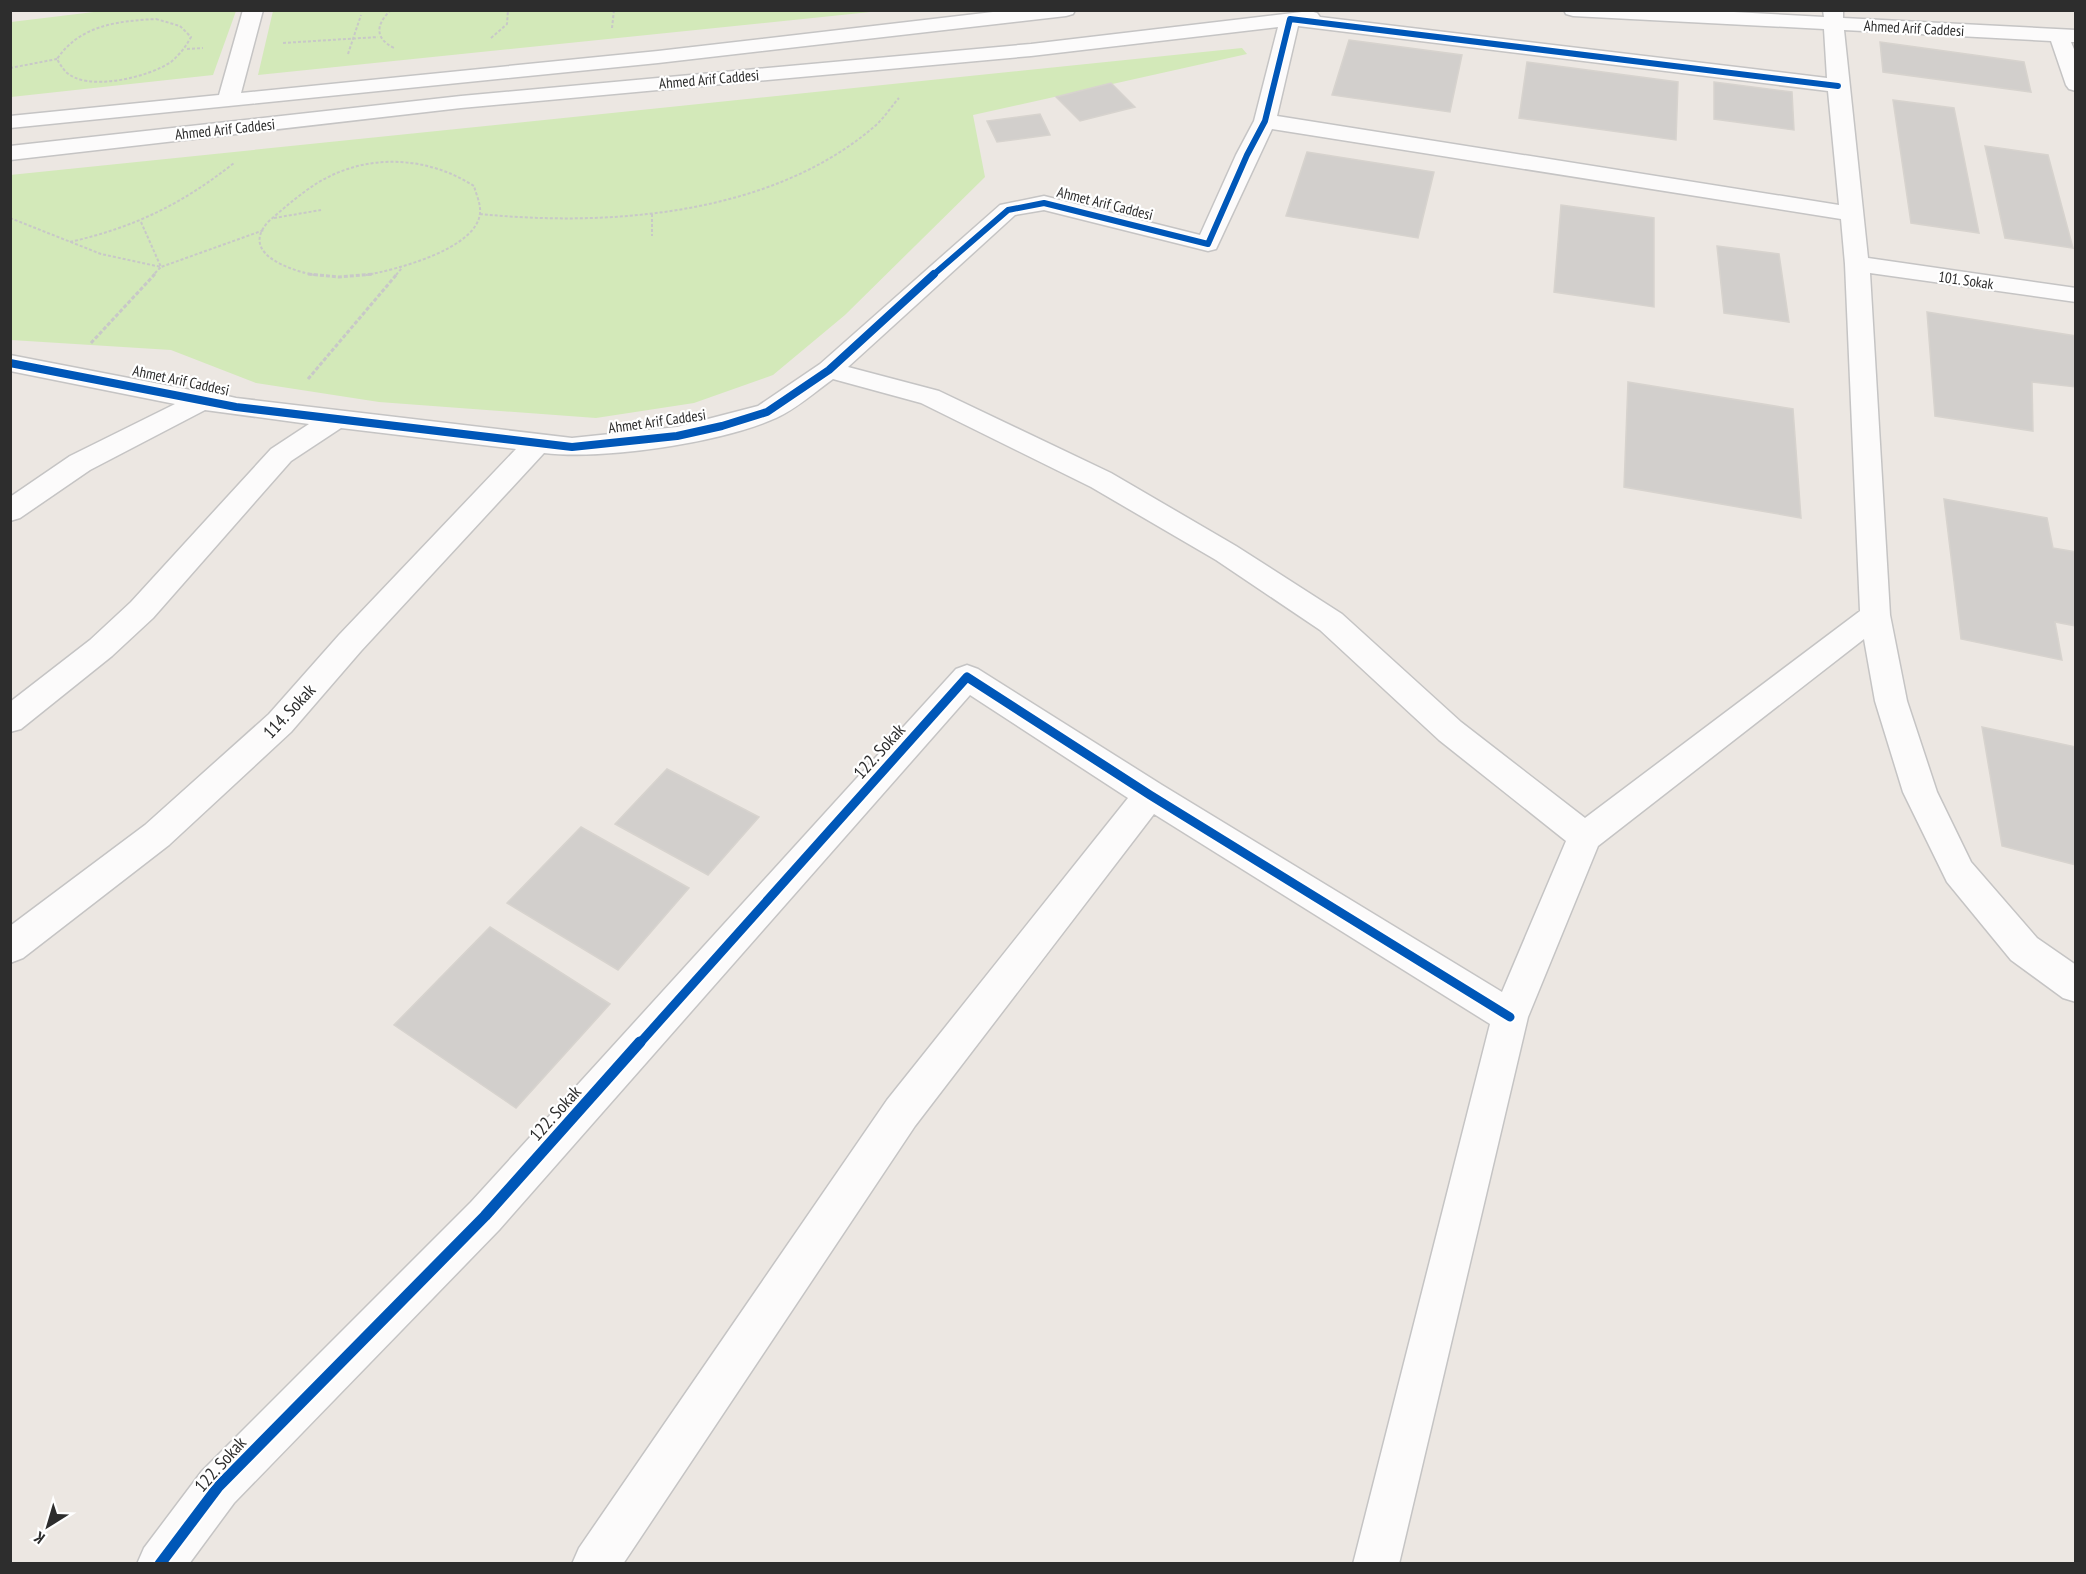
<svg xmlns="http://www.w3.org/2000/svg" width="2086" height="1574" font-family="'PT Sans Narrow',sans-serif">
  <rect width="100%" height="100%" fill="#ece7e2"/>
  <path fill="#d3e9b9" d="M102,11V10L236,11L213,75L11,97V22Z
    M273,11V10L880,11L258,75Z
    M1242,48L1247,54L973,115L985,177L845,315L773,375L694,403L596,418L379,402L256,383L171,350L11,340L10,175Z"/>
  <path fill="#d2cfcc" stroke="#d7d3ce" stroke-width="1.5" d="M1349,40L1462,55L1450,112L1332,95Z
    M1880,42L2024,62L2031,92L1883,72Z
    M1527,62L1678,82L1676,140L1519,118Z
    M1714,82L1792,92L1794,130L1714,119Z
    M1111,83L1135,107L1080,121L1056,97Z
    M1893,100L1954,108L1979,233L1911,223Z
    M1040,114L1050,135L997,142L987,121Z
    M1985,146L2048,155L2073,248L2005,238Z
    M1307,152L1434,172L1418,238L1286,216Z
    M1561,205L1654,218V307L1554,292Z
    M1717,246L1779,254L1789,322L1724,313Z
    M1927,312L2076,336V387L2032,382L2033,431L1935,416Z
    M1628,382L1793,409L1801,518L1624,487Z
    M1944,499L2047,518L2053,548L2076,552V626L2055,622L2062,660L1961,639Z
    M1982,727L2076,747V865L2002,846Z
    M667,769L759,817L708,875L615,824Z
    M581,827L689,888L618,970L507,903Z
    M490,927L610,1004L516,1108L394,1025Z"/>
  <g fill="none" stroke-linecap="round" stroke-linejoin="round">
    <defs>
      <path id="minor" d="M243,10H263L241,93L658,51L1010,10H1075L1073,14L1066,16L658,63L10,128V116L219,95Z
        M1564,10H1697L1824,17L1823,10H1843V18L2076,30V42H2071L2076,54V91L2069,89L2066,85L2051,41L1844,30L1868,258L2076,288V302L1870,273L1890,615L1907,701L1937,792L1971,862L2037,938L2076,965V1002L2063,998L2011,960L1947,882L1903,792L1875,701L1864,639L1598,846L1528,1017L1399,1564H1353L1490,1024L1154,814L915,1126L623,1564H572L579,1548L887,1100L1128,798L970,695L499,1230L234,1503L189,1564H137L144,1548L202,1471L471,1202L956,669L967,665L978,669L1162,785L1502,992L1566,841L1439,740L1320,630L1216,560L1091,487L921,403L833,379C815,392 796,409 776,418C720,443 604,460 544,453L361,651L291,732L169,845L23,958L10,963V926L145,825L269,714L339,635L516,449L341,428L291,461L153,618L112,656L21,729L10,732V702L90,640L131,602L271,449L309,424L205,410L90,470L20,518L10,521V497L70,456L175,404L10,371V355L201,392L205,391L236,398L572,438L677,427L758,406L820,364L1000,205L1044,196L1200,235L1236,155L1254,121L1278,27L1031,56L461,108L10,160V146L461,96L1031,44L1310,11L1317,13L1320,17L1827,78L1824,29L1573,16L1566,14ZM1298,26L1828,91L1839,205L1277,116ZM1272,129L1841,219L1845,264L1860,611L1585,818L1461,722L1342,614L1236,546L1111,473L939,391L848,367L1015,215L1044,210L1208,251L1216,249Z"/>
    </defs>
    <use href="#minor" stroke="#c5c4c4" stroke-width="3"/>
    <path stroke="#c8c8c8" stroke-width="2" stroke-dasharray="3 2" stroke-linecap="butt" d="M391,10C376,24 374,38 394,48
      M156,19L180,26L191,37C185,48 180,54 171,62C149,77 86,93 65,71C62,67 59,63 57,59C80,25 118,21 156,19Z
      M612,28L614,10
      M491,38L507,24L508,10
      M283,43L378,37
      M187,49L203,48
      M348,54L361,15
      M10,68L57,59
      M480,214C610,227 772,215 875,126C884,118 891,107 899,98
      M652,214V236
      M10,218L101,254L161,267L264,230
      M274,218L321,210
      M141,222L161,267L153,275
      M70,242C135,227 182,204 234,163
      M315,275C292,271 239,254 268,222C284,208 301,193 319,182C368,153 427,156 474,186C476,194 481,204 480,213C477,249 395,270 366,275
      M396,275L402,268"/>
    <path stroke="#c8c8c8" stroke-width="3" stroke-dasharray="4 2" stroke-linecap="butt" d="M308,274L339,277L374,274
      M91,343L155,274
      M308,379L397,274"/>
    <use href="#minor" fill="#fcfbfb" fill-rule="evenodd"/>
    <defs>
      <path id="cycleway-far3" d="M933,275L1008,210L1044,203L1208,244L1247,155L1265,121L1290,19L1838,86"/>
      <path id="cycleway-far2" d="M10,363L236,407L572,447L677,436L722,426L767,412L829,370L934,274"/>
      <path id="cycleway-far1" d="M639,1044L967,677L1150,795L1510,1017"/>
      <path id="cycleway" d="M160,1564L218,1487L485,1216L640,1042"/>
    </defs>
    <use href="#cycleway-far3" stroke="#fff" stroke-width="8"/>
    <use href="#cycleway-far2" stroke="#fff" stroke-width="10"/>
    <use href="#cycleway-far1" stroke="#fff" stroke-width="13"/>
    <use href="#cycleway" stroke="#fff" stroke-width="15"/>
    <use href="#cycleway-far3" stroke="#0057b8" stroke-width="6"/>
    <use href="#cycleway-far2" stroke="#0057b8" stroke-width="8"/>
    <use href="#cycleway-far1" stroke="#0057b8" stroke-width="9"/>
    <use href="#cycleway" stroke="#0057b8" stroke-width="11"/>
  </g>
  <g text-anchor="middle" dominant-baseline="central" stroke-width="4.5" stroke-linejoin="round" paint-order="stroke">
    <g font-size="15" fill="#2d2d2d" stroke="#fff">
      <text transform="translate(1914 28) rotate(3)">Ahmed Arif Caddesi</text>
      <text transform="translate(709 79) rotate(-5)">Ahmed Arif Caddesi</text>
      <text transform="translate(225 129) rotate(-6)">Ahmed Arif Caddesi</text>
      <text transform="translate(1105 203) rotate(14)">Ahmet Arif Caddesi</text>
      <text transform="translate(1966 280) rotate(8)">101. Sokak</text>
      <text transform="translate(181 380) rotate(12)">Ahmet Arif Caddesi</text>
      <text transform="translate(657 421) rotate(-8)">Ahmet Arif Caddesi</text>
    </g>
    <g font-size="18" fill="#2d2d2d" stroke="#fff">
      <text transform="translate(289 711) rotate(-47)">114. Sokak</text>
      <text transform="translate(879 751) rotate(-48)">122. Sokak</text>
      <text transform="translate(555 1113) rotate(-48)">122. Sokak</text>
      <text transform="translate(220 1464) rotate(-48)">122. Sokak</text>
    </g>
  </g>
  <rect width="2086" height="1574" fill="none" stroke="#2d2d2d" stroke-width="24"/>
  <g transform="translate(48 1526) rotate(217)" stroke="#ffffff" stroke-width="4.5" paint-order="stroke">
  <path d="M0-4.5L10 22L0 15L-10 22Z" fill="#2d2d2d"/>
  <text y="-9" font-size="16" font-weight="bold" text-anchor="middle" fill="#2d2d2d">K</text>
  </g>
</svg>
